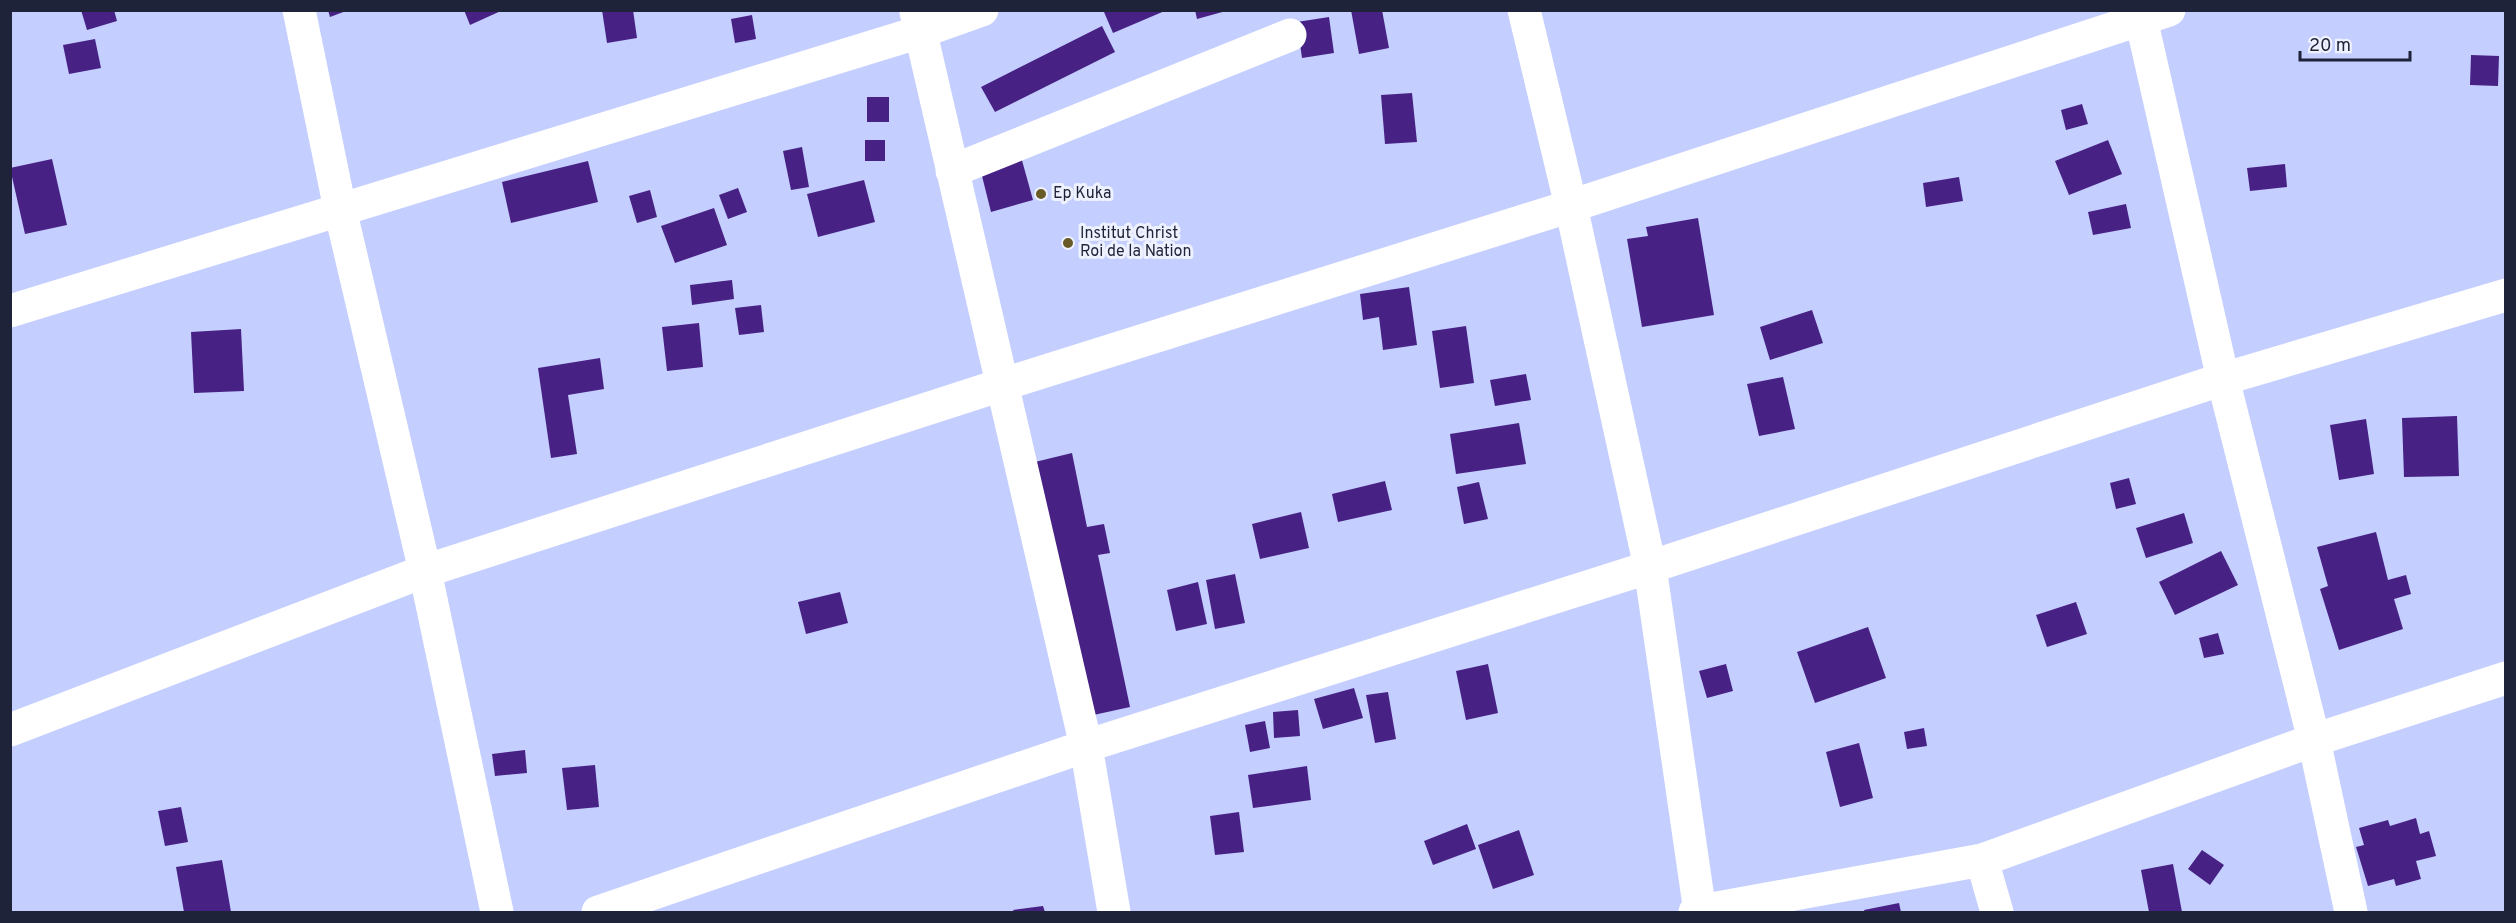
<svg xmlns="http://www.w3.org/2000/svg" width="2516" height="923" font-family="Overpass,sans-serif">
  <rect width="100%" height="100%" fill="#c4ceff"/>
  <path fill="#482185" d="M81,10H114L117,21L87,30Z
    M328,10H346V11L330,17Z
    M464,10H503L470,25Z
    M602,10H633L637,38L607,43Z
    M1106,10H1167L1113,33L1104,12Z
    M1195,10H1226V11L1197,19Z
    M1351,10H1382L1389,48L1359,54Z
    M752,15L756,39L735,43L731,19Z
    M1329,17L1334,53L1302,58L1297,22Z
    M1102,26L1115,52L995,112L981,87Z
    M95,39L101,68L69,74L63,45Z
    M2471,55L2499,56L2498,86L2470,85Z
    M1412,93L1417,142L1385,144L1381,95Z
    M867,97H889V122H867Z
    M2082,104L2088,124L2066,130L2061,110Z
    M865,140H885V161H865Z
    M2108,140L2122,174L2069,195L2055,161Z
    M1018,146L1033,200L991,212L977,156Z
    M802,147L809,187L791,190L783,151Z
    M52,159L67,225L25,234L10,168Z
    M588,161L598,202L511,223L502,182Z
    M2285,164L2287,187L2250,191L2247,168Z
    M1959,177L1963,201L1926,207L1923,183Z
    M864,180L875,222L818,237L807,194Z
    M738,188L747,212L728,219L719,195Z
    M650,190L657,217L637,223L629,196Z
    M2126,204L2131,228L2093,235L2088,212Z
    M714,208L727,245L675,263L661,226Z
    M1698,218L1714,315L1642,327L1627,239L1648,236L1646,227Z
    M732,280L734,299L692,305L690,285Z
    M1409,287L1417,345L1383,350L1379,317L1363,320L1360,294Z
    M761,305L764,332L739,335L735,308Z
    M1812,310L1823,343L1770,360L1760,327Z
    M699,323L703,367L667,371L662,327Z
    M1466,326L1474,383L1440,388L1432,331Z
    M241,329L244,391L194,393L191,332Z
    M600,358L604,389L568,395L577,454L551,458L538,368Z
    M1526,374L1531,400L1495,406L1490,380Z
    M1783,377L1795,429L1759,436L1747,384Z
    M2457,416L2459,476L2404,477L2402,418Z
    M2366,419L2374,474L2339,480L2330,425Z
    M1519,423L1526,464L1456,474L1450,434Z
    M1072,453L1087,527L1104,524L1110,553L1098,555L1130,707L1089,716L1035,462Z
    M2129,478L2136,504L2116,509L2110,483Z
    M1385,481L1392,510L1338,522L1332,494Z
    M1479,482L1488,519L1464,524L1457,487Z
    M1301,512L1309,548L1260,559L1252,524Z
    M2184,513L2193,543L2146,558L2136,528Z
    M2376,532L2388,580L2406,575L2411,594L2394,599L2403,629L2339,650L2320,589L2328,586L2317,547Z
    M2221,551L2238,585L2175,615L2159,582Z
    M1235,574L1245,623L1215,629L1206,580Z
    M1198,582L1207,624L1176,631L1167,590Z
    M840,592L848,623L806,634L798,602Z
    M2076,602L2087,634L2047,647L2036,615Z
    M1868,627L1886,678L1815,703L1797,652Z
    M2218,633L2224,654L2204,658L2199,638Z
    M1488,664L1498,713L1466,720L1456,671Z
    M1726,664L1733,691L1707,698L1699,671Z
    M1354,688L1363,718L1323,729L1314,699Z
    M1388,692L1396,739L1375,743L1366,695Z
    M1298,710L1300,736L1274,738L1273,712Z
    M1265,721L1270,748L1250,752L1245,725Z
    M1924,728L1927,746L1907,749L1904,732Z
    M1859,743L1873,798L1840,807L1826,752Z
    M525,750L527,773L495,776L492,754Z
    M595,765L599,807L567,810L562,768Z
    M1307,766L1311,800L1253,808L1248,775Z
    M181,807L188,842L165,846L158,811Z
    M1239,812L1244,852L1215,855L1210,816Z
    M2416,818L2420,834L2429,831L2436,856L2416,861L2421,879L2396,886L2394,879L2368,886L2356,847L2364,845L2359,828L2388,820L2390,826Z
    M1467,824L1476,849L1433,865L1424,841Z
    M1519,830L1534,875L1493,889L1478,845Z
    M2202,850L2224,865L2210,885L2188,869Z
    M222,860L231,912H184L176,867Z
    M2173,864L2182,912H2149L2141,870Z
    M1899,903L1901,912H1865L1864,910Z
    M1043,906L1045,912H1014L1013,910Z"/>
  <g fill="none" stroke-linecap="round" stroke-linejoin="round">
    <path stroke="#fff" stroke-width="33" d="M299,10L340,209L425,571L497,912
      M1524,10L1571,206L1650,567L1700,912
      M2139,10L2223,379L2314,740L2351,912
      M916,12L1086,746L1114,912
      M952,171L1290,35
      M10,311L920,32L982,10
      M10,730L425,571L1001,385L1571,206L2169,10
      M1982,860L1997,912
      M598,912L1086,746L1650,567L2223,379L2506,295
      M1695,912L1982,860L2314,740L2506,678"/>
  </g>
  <g fill="#685b28" stroke="#eef1fe" stroke-width="2">
    <circle cx="1041" cy="194" r="6"/>
    <circle cx="1068" cy="243" r="6"/>
  </g>
  <g text-anchor="middle" dominant-baseline="central" stroke-width="6" stroke-linejoin="round" paint-order="stroke">
    <g font-size="16" fill="#1f2339" stroke="#eef1fe" text-anchor="start">
      <text x="1053" y="194">Ep Kuka</text>
      <text x="1080" y="234">Institut Christ<tspan x="1080" dy="18">Roi de la Nation</tspan></text>
    </g>
  </g>
  <rect width="2516" height="923" fill="none" stroke="#1f2339" stroke-width="24"/>
  <path d="M2300 51v9h110v-9" fill="none" stroke="#1f2339" stroke-width="3"/>
  <text x="2309" y="51" font-size="18" fill="#1f2339" stroke="#eef1fe" stroke-width="4.5" paint-order="stroke">20 m</text>
</svg>
